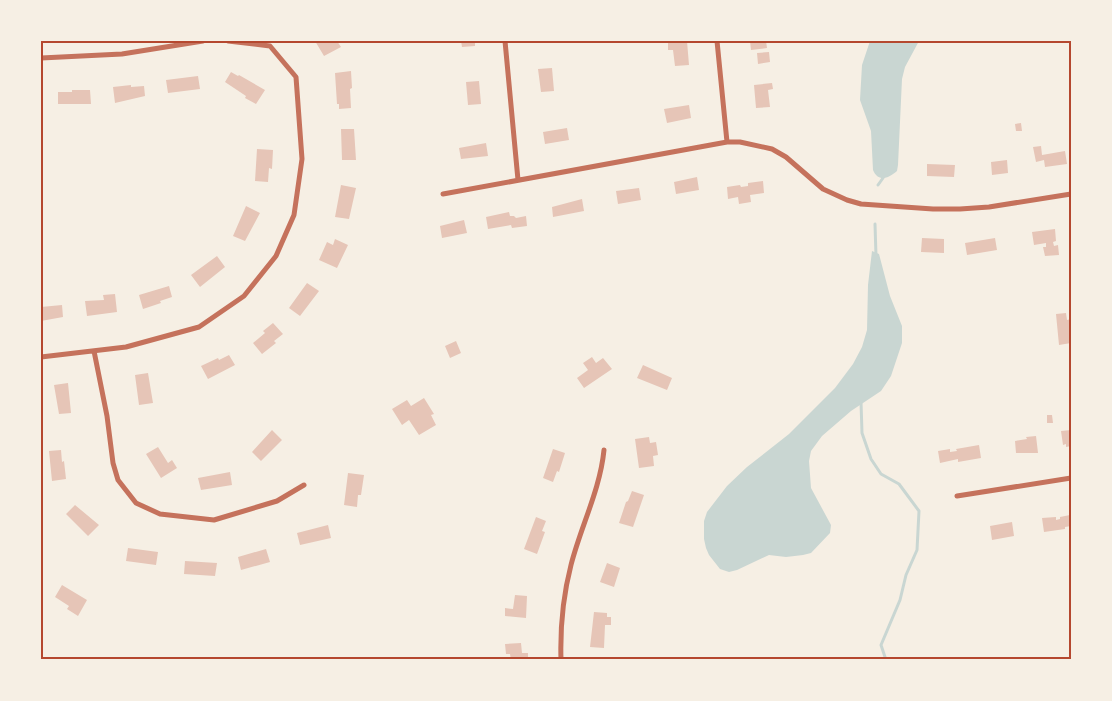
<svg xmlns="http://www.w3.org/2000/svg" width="1112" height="701" font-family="'Roboto Condensed',sans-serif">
  <rect width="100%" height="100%" fill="#f6efe4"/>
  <path fill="#c9d6d2" d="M870,41H919L905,67L902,79L898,165L897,171C888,179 878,182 873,170L871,131L860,100L862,65Z
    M872,251L879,254L890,296L902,326V343L891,376L881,391L851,411L822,436L811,451L809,461L811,488L831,525L830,533L811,553L803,555L786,557L769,555L737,570L729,572L720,569L709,555L706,548L704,539V521L707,512L727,486L747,467L789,434L835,388L853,364L862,347L867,330L868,285Z"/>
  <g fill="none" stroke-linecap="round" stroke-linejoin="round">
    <path stroke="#c9d6d2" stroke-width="3" d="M878,185L883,178V175
      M875,224L876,256
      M861,402L862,433L871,459L881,474L899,484L919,511L917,550L906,575L900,600L881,645L886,660"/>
  </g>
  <path fill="#e6c5b7" d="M315,41H337L341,47L324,56Z
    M461,41H475V46L462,47Z
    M671,41H687L689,65L675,66L673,50H668V42Z
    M750,41H766L767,48L751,50Z
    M769,52L770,62L758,64L757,53Z
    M552,68L554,91L541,92L538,69Z
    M351,71L352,88L350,89L351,108L339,109V104H337L335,73Z
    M231,72L238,76L239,75L265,90L256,104L245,98L246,96L225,82Z
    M198,76L200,89L168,93L166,80Z
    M479,81L481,104L468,105L466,82Z
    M772,83L773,89L768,90L770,107L756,108L754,85Z
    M131,85V87L144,86L145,96L115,103L113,87Z
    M72,90H90L91,104H58V92H72Z
    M689,105L691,118L667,123L664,109Z
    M1021,123L1022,131H1016L1015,124Z
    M567,128L569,140L545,144L543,132Z
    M341,129H354L356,160H342Z
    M486,143L488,156L461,159L459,148Z
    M1041,146L1042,155L1065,151L1067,164L1045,167L1044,160L1036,162L1033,147Z
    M257,149L273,150L272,169L269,168L268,182L255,181Z
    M1007,160L1008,173L992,175L991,162Z
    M927,164L955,165L954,177L927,176Z
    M697,177L699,190L676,194L674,182Z
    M763,181L764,193L750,195L751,202L739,204L738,197L728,199L727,187L740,185L741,187L748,186V183Z
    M341,185L356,188L349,219L335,217Z
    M639,188L641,200L618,204L616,191Z
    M582,199L584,211L553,217L552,207Z
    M246,206L260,213L245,241L233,236Z
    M509,212L510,216H514L516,218L526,216L527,226L512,228L511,225L488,229L486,217Z
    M464,220L467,233L442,238L440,226Z
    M1055,229L1056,241L1053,242L1054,246L1058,245L1059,255L1045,256L1043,247H1046V243L1034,245L1032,232Z
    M922,238L944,239V253L921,252Z
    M995,238L997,250L967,255L965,243Z
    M335,239L348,245L337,268L319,260L327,242L333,245Z
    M217,256L225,267L200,287L191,275Z
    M307,283L319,291L300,316L289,308Z
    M169,286L172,297L160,301L161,303L143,309L139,295Z
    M115,294L117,312L87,316L85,301L104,300L103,295Z
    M62,305L63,317L41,321V307Z
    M1066,313L1067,320L1071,319V343L1059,345L1056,314Z
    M273,323L283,334L274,341L276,343L262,354L253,343L265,333L263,331Z
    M456,341L461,353L450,358L445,346Z
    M229,355L235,365L208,379L201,366L218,358L219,360Z
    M592,357L596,363L603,358L612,369L584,388L577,378L588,370L583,363Z
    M643,365L672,378L667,390L637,378Z
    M148,373L153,403L139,405L135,375Z
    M68,383L71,413L59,414L54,385Z
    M424,398L434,414L431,415L436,425L419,435L409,420L402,425L392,409L407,400L411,406Z
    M1047,415H1052L1053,423H1047Z
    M272,430L282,440L261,461L252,452Z
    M1071,430V446L1066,447V444L1063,445L1061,431Z
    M1036,436L1038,453H1016L1015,441L1027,439L1026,437Z
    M649,437L650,443L656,442L658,455L653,456L654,466L639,468L635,439Z
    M979,445L981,458L958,462V459L940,463L938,451L950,449V452L957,451L956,449Z
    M158,447L168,463L172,460L177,468L161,478L146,454Z
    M553,449L565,453L559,472L557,471L553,482L543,478Z
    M61,450L62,462L64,461L66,479L52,481L49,451Z
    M230,472L232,485L201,490L198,478Z
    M348,473L364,475L361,495H358L357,507L344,505Z
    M632,491L644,495L633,527L619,523L626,502L628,501Z
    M75,505L99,525L88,536L66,514Z
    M1070,515L1071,526L1065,527V529L1044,532L1042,518L1056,517V520L1060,519V517Z
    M536,517L546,521L542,531L545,532L537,554L524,549Z
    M1012,522L1014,536L992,540L990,526Z
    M328,525L331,538L300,545L297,533Z
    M128,548L158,552L156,565L126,561Z
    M266,549L270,562L241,570L238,557Z
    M185,561L217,563L215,576L184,574Z
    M607,563L620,568L614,587L600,582Z
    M62,585L87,600L78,616L67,609L69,606L55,597Z
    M515,595L527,596L526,618L505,616V608L513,609Z
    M594,612L607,613V617H611V625H605L604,648L590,647Z
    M521,643L522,653H528V660H511L510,654H506L505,644Z"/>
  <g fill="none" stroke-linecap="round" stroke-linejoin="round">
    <path stroke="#c5725c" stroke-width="5" d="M505,41L518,180
      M717,41L727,142
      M41,58L122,54L203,41
      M443,194L727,142H740L772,149L786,157L823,189L847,200L861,204L933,209H960L989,207L1071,194
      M94,351L107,416L113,463L118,480L136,503L160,514L214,520L277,501L304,485
      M41,357L126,347L199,327L244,296L276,256L294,215L302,159L296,77L270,46L228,41
      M957,496L1071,478
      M561,660C560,627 563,596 571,565C581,526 600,490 604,450"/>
  </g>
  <rect width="1112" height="701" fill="none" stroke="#f6efe4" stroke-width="85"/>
  <rect x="42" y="42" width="1028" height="616" fill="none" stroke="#b5482f" stroke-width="2"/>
</svg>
